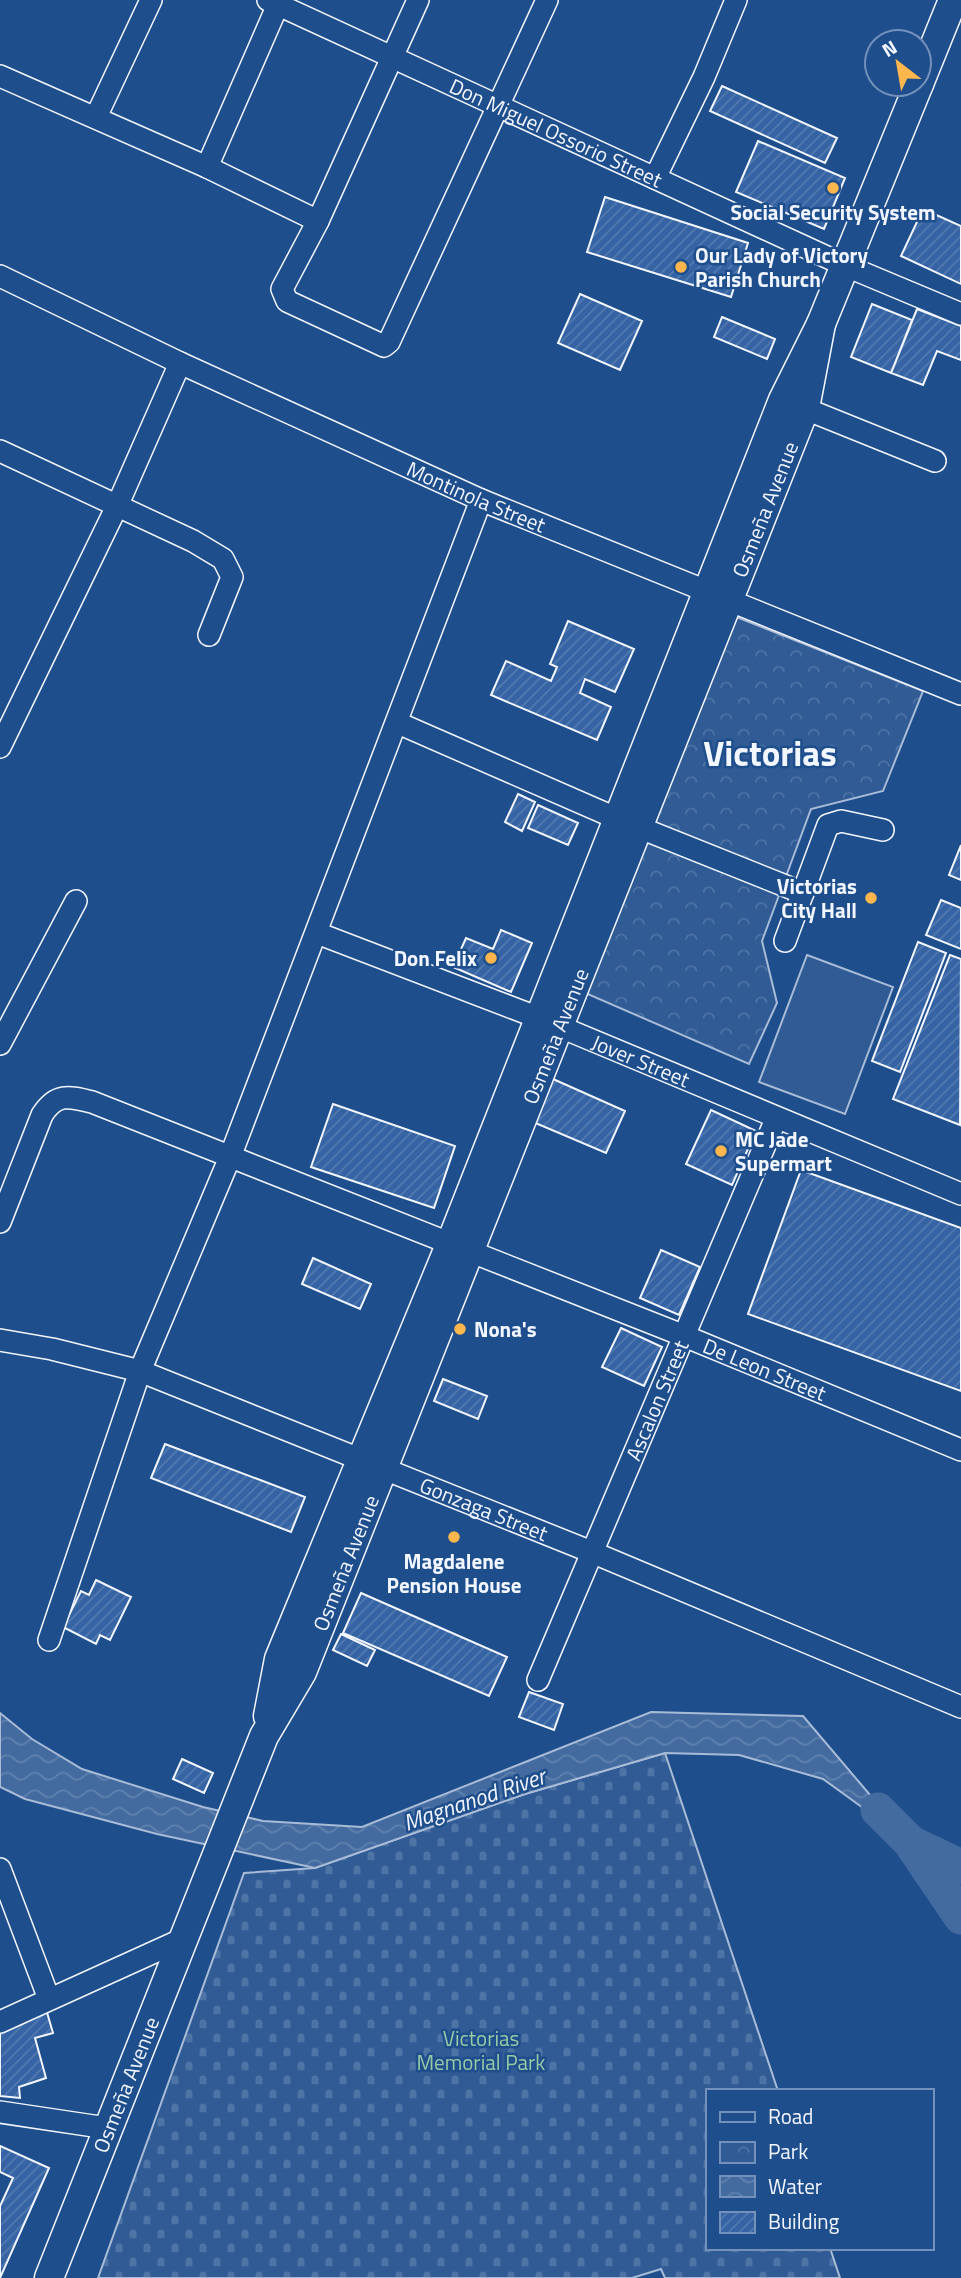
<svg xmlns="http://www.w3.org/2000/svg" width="961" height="2278" font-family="'Titillium Web',sans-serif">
  <defs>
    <pattern id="cemetery-stones" width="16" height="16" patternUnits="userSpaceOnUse" patternTransform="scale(1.75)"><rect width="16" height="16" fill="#305b95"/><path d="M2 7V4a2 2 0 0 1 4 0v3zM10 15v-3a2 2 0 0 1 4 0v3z" fill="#4e73a5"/></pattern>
    <pattern id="park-crowns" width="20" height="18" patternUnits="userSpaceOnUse" patternTransform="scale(1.75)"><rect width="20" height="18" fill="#305b95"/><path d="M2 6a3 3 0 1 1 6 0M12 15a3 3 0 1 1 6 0" fill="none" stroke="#4e73a5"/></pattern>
    <pattern id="water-waves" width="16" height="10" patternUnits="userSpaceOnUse" patternTransform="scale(1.75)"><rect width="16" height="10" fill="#446ba0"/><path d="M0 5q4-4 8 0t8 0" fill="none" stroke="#5f81ae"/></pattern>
    <pattern id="building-hatch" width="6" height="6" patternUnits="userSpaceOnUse" patternTransform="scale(1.75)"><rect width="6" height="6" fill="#3563a3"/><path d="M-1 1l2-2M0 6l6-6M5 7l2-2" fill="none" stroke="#537ab1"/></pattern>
  </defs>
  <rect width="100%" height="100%" fill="#1f4e8c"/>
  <path fill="#305b95" stroke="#a8bbd7" stroke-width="2" d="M807,955L893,987L845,1114L759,1082Z"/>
  <path fill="url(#cemetery-stones)" stroke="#a8bbd7" stroke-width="2" d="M665,1753L778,2091H707V2248H830L840,2278H665L661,2269L632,2278H98L244,1873L315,1868L525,1794Z"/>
  <path fill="url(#park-crowns)" stroke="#a8bbd7" stroke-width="2" d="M734,616L923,691L883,791L811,809L762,941L777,1003L749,1064L583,992Z"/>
  <path fill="url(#water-waves)" stroke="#a8bbd7" stroke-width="2" d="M651,1712L803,1716L910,1842L823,1779L739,1755L665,1753L525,1794L315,1868L157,1834L25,1799L0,1787V1713L32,1739L82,1769L203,1807L263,1821L362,1827Z"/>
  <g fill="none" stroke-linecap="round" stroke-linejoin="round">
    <path stroke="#446ba0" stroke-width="35" d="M878,1810L910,1842L961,1917
      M911,1843L961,1867"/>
  </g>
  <path fill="url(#building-hatch)" stroke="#f2f6ff" stroke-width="2" d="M722,86L837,138L825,163L710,111Z
    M758,141L845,178L824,229L736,192Z
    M605,197L748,243L731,297L587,252Z
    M923,209L961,226V284L901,256Z
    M580,294L642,321L620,370L558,343Z
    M872,304L912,320L891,373L851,357Z
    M917,309L961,326V360L937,351L923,385L891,373Z
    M722,317L775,339L767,359L714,337Z
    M568,621L634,649L615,692L585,679L580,693L611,707L597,740L491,695L506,661L551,681L557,667L550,664Z
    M518,794L535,802L522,831L505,822Z
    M538,805L578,823L568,845L528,828Z
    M961,845V880L949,875Z
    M941,900L961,908V949L926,935Z
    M501,930L532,943L511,992L453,967L466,938L493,949Z
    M918,942L946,953L900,1072L872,1061Z
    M950,955L961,959L960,1125L893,1099Z
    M553,1079L625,1111L606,1153L533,1122Z
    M333,1104L455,1146L434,1208L311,1167Z
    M711,1110L756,1131L732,1185L686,1164Z
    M801,1170L961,1228V1391L748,1314Z
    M661,1250L700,1267L679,1315L640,1298Z
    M313,1258L371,1284L360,1309L302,1284Z
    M621,1328L662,1347L644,1386L602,1367Z
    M443,1379L487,1396L478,1419L434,1401Z
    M165,1444L305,1497L291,1532L151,1478Z
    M96,1580L131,1597L110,1640L100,1635L96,1644L63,1627L81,1591L89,1595Z
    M361,1593L507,1657L489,1696L343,1633Z
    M341,1634L375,1650L367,1666L333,1650Z
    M529,1692L563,1704L554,1730L519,1717Z
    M182,1759L213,1773L204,1793L173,1779Z
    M46,2009L53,2033L35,2038L46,2078L19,2087L20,2098L0,2096V2030Z
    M0,2146L49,2168L0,2278V2206L13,2178L0,2172Z"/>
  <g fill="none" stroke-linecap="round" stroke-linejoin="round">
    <defs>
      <g id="minor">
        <path id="s1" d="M268,0L844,265L961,314"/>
        <path d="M0,76L207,167L318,221L418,0"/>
        <path d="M96,117L151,0"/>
        <path d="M207,167L280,0"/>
        <path d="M655,178L704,77L736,0"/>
        <path d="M318,221L282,289L287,301L384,346L389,342L547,0"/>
        <path id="s2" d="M0,276L180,363L481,500L961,694"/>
        <path d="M791,403L935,461"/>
        <path d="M0,451L193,541L223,559L232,577L209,635"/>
        <path d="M398,723L618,819L803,893"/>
        <path d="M0,747L118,504L180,363"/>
        <path id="s3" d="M317,933L539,1018L961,1194"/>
        <path d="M785,941L828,825L841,821L883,830"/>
        <path d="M0,1044L76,901"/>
        <path id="s4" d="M0,1222L42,1115C56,1093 68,1096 92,1102L682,1335L961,1450"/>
        <path id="s5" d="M0,1340L52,1349L140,1371L594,1553L961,1707"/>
        <path d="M49,1640L140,1371L230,1157L481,500"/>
        <path id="s6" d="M538,1680L776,1119"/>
        <path d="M0,1869L49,1999"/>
        <path d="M0,2022L183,1939"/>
        <path d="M0,2112L107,2128"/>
      </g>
      <g id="major">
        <path d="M919,84L953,0"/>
        <path d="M268,1716L279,1659L450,1245L783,400L821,324L919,84"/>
        <path id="s7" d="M49,2278L264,1736L302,1672L805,408L821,324"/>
      </g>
    </defs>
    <use href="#minor" stroke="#f2f6ff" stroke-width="24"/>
    <use href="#major" stroke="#f2f6ff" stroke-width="31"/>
    <use href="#minor" stroke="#1f4e8c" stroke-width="21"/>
    <use href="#major" stroke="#1f4e8c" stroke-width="28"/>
  </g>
  <g fill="#ffb74d" stroke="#1f4e8c" stroke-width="2.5">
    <circle cx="833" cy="188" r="7"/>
    <circle cx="681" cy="267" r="7"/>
    <circle cx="871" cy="898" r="7"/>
    <circle cx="491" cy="958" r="7"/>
    <circle cx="721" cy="1151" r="7"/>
    <circle cx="460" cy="1329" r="7"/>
    <circle cx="454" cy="1537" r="7"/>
  </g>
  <g text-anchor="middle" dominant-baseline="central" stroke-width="5" stroke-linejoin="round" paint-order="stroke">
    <g font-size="21" fill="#f2f6ff" stroke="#1f4e8c">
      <text stroke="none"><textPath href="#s1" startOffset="317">Don Miguel Ossorio Street</textPath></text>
      <text stroke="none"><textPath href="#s2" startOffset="525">Montinola Street</textPath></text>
      <text stroke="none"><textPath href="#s7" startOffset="1909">Osmeña Avenue</textPath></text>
      <text stroke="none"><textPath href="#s7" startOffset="1342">Osmeña Avenue</textPath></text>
      <text stroke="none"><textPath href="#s3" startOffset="348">Jover Street</textPath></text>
      <text stroke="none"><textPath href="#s4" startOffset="896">De Leon Street</textPath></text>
      <text stroke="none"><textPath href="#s6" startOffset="304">Ascalon Street</textPath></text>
      <text stroke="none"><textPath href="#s5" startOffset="514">Gonzaga Street</textPath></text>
      <text stroke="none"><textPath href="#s7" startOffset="775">Osmeña Avenue</textPath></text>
      <text stroke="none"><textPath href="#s7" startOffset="208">Osmeña Avenue</textPath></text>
    </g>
    <g font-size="21" font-weight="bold" fill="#f2f6ff" stroke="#1f4e8c" text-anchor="start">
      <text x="833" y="212" text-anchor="middle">Social Security System</text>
      <text x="695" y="255">Our Lady of Victory<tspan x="695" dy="24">Parish Church</tspan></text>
      <text x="857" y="886" text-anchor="end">Victorias<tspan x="857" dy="24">City Hall</tspan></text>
      <text x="477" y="958" text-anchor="end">Don Felix</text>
      <text x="735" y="1139">MC Jade<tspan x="735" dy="24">Supermart</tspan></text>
      <text x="474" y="1329">Nona's</text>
      <text x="454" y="1561" text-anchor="middle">Magdalene<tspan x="454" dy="24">Pension House</tspan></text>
    </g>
    <g font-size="21" fill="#97c8a6" stroke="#1f4e8c">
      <text x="481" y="2038">Victorias<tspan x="481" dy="24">Memorial Park</tspan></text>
    </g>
    <g font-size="23" font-style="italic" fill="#f2f6ff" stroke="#1f4e8c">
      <text transform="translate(474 1799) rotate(-19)">Magnanod River</text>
    </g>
    <g font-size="35" font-weight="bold" fill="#f2f6ff" stroke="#1f4e8c">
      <text x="770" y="753">Victorias</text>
    </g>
  </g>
  <rect x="706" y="2089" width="228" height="161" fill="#1f4e8c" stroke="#7391ba" stroke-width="2"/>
  <rect x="720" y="2112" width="35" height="10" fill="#1f4e8c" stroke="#7391ba" stroke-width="2"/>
  <text x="768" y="2124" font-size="21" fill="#f2f6ff">Road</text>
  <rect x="720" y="2142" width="35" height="21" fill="url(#park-crowns)" stroke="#7391ba" stroke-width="2"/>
  <text x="768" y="2159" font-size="21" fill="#f2f6ff">Park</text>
  <rect x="720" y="2176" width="35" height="21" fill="url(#water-waves)" stroke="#7391ba" stroke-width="2"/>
  <text x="768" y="2194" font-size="21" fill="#f2f6ff">Water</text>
  <rect x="720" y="2212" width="35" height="21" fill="url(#building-hatch)" stroke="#7391ba" stroke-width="2"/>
  <text x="768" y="2229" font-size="21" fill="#f2f6ff">Building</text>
  <g transform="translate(898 63) rotate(329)"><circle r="33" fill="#1f4e8c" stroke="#7391ba" stroke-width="2"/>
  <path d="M0-5L12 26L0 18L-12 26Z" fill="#ffb74d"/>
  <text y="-10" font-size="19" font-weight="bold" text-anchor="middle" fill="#f2f6ff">N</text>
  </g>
</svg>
